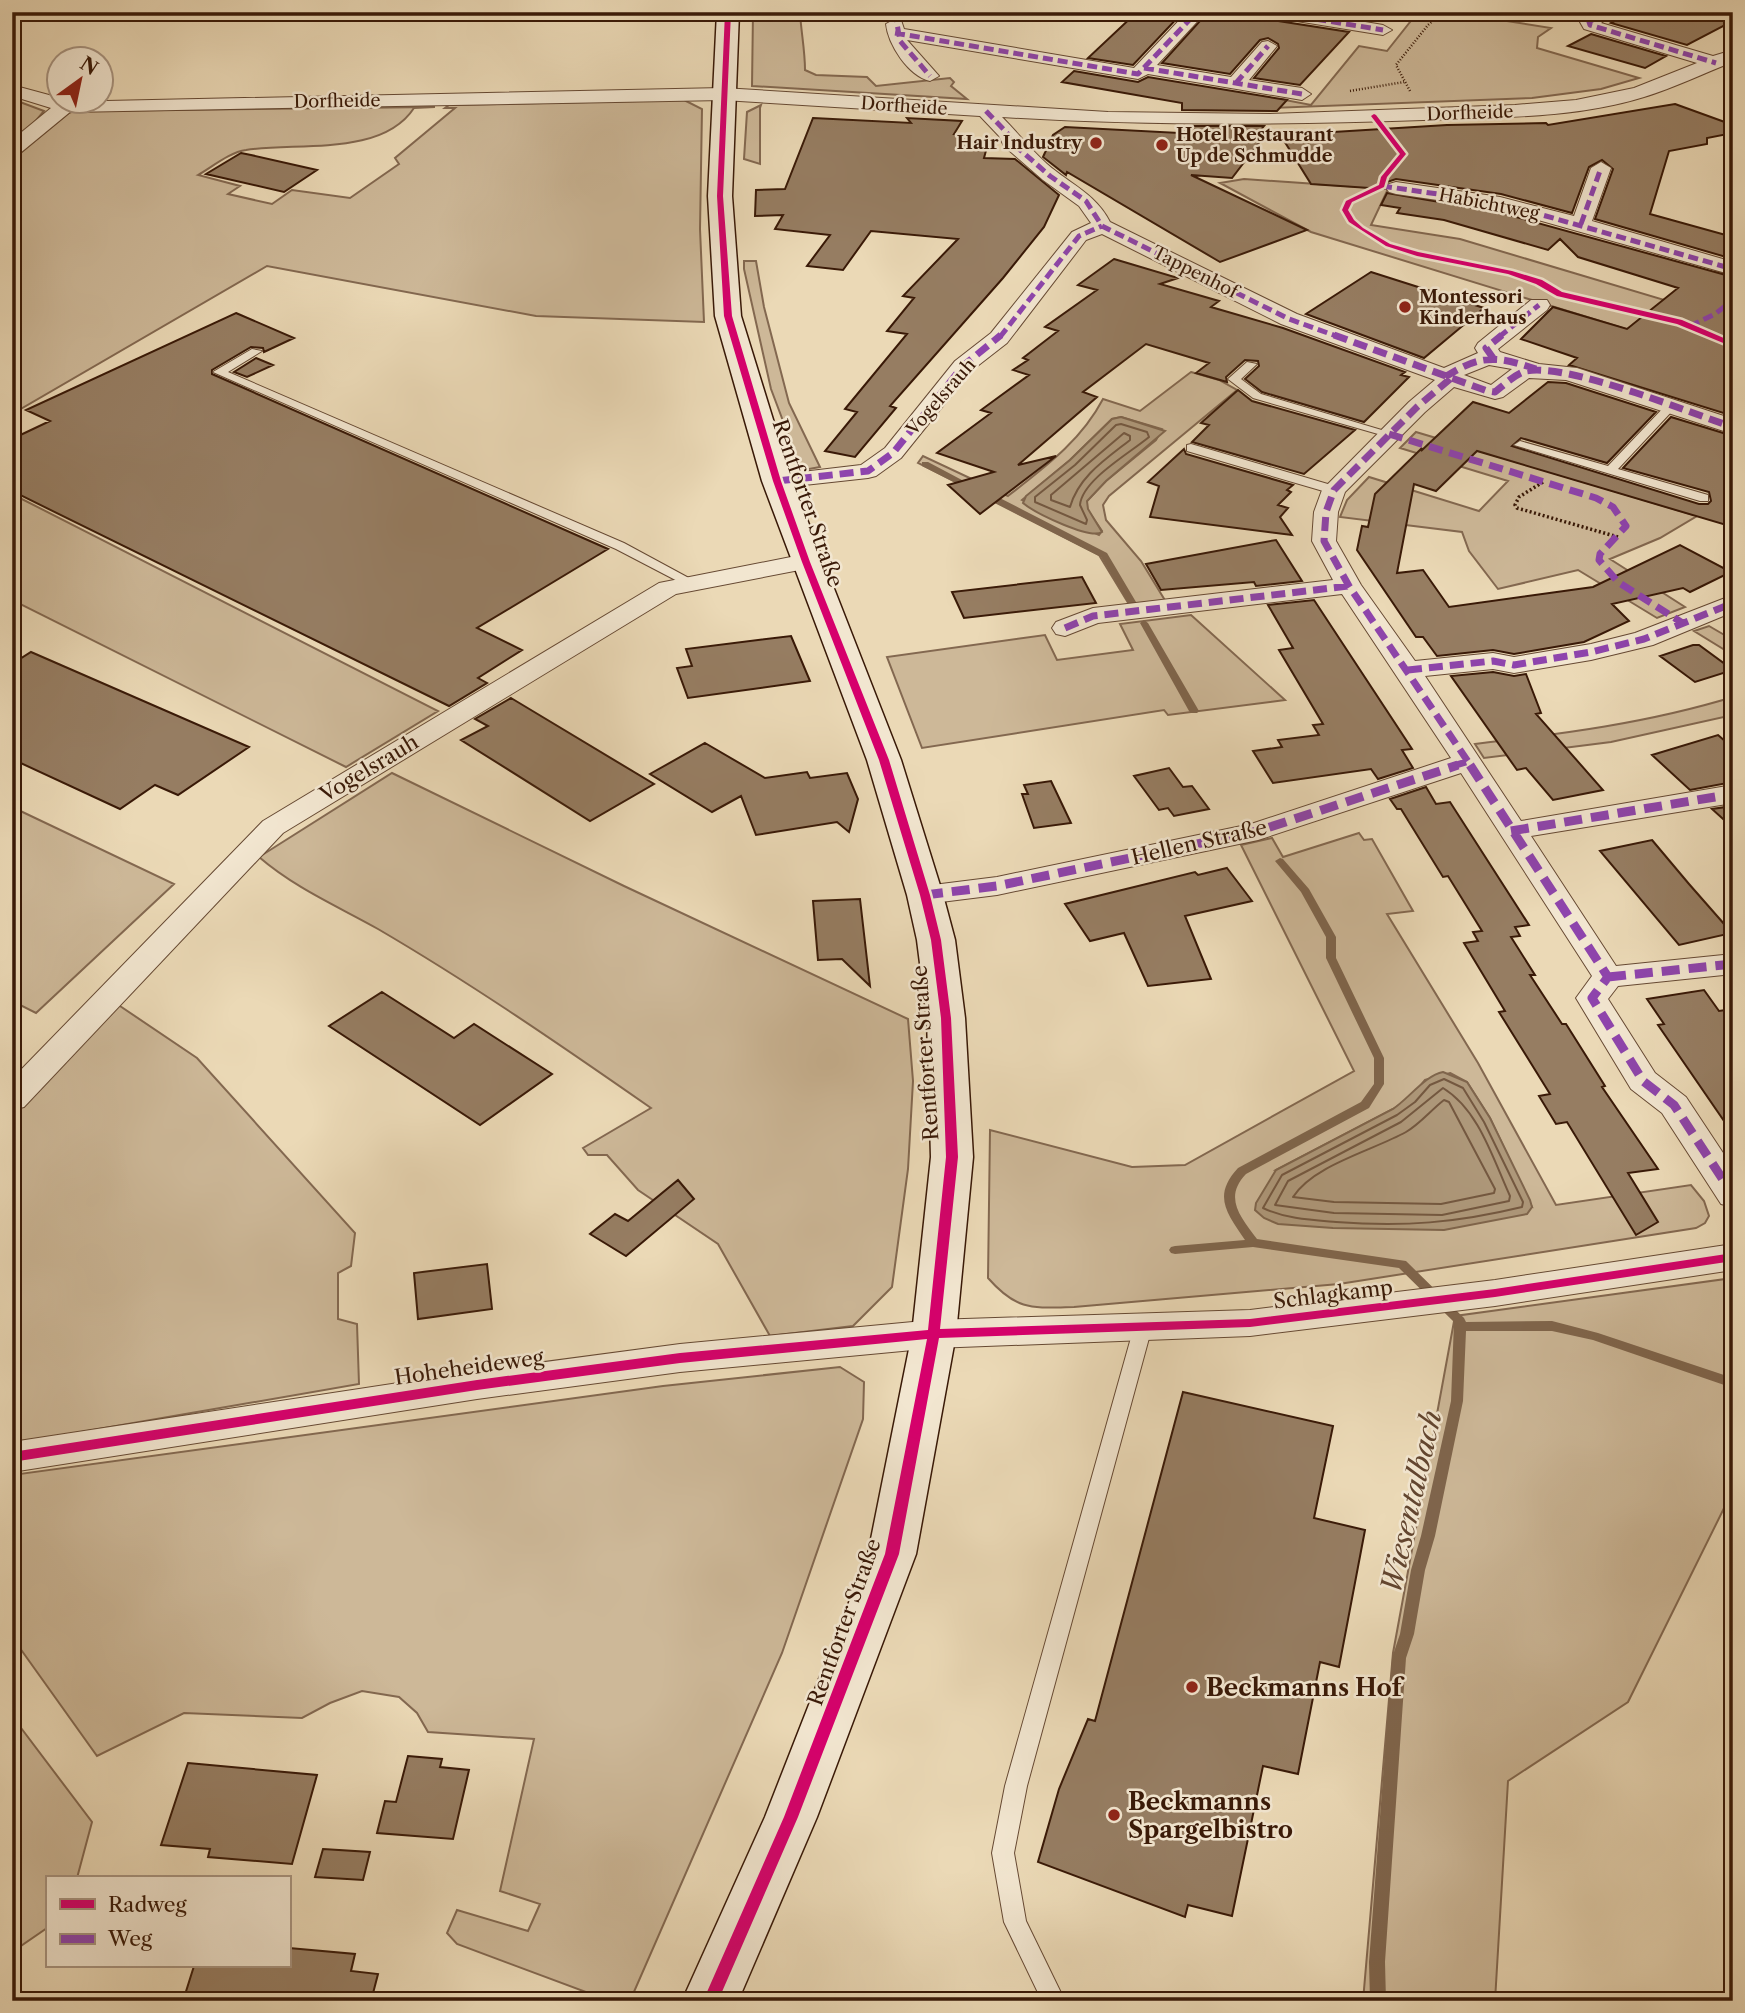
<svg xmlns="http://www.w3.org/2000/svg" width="1745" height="2013" font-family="'Libre Caslon Text',serif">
  <rect width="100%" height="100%" fill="#ebd9b6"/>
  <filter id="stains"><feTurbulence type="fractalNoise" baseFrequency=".00286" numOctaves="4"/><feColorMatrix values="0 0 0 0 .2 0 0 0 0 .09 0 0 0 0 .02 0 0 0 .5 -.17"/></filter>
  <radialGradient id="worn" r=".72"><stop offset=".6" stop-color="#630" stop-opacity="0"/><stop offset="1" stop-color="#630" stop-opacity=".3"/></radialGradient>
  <path fill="#cdb898" stroke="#836850" stroke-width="2" fill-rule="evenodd" d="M753,12H800C801,32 805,50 805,70L816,75L867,77L876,86L950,78L954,82L951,86L967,99L752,86Z
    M1418,12H1498L1494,19L1551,28L1538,37L1537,48L1639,78L1601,89L1532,98L1272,108L1280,99L1311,105L1359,46L1387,51Z
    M12,99L44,111L29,129L12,143Z
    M684,100L702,109L700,229L704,322L536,316L267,266L12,414V160L69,113L74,111L435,107L414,108C382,157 297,142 246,150C230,152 212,167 198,175L240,186L228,194L272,204L292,190L350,198L399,164L395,158L455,108H445L449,105Z
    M761,105L760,108V164L744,159L747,112Z
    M1244,179L1388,189L1371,225L1460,239L1674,303L1715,271L1733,276V362L1311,232L1220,183Z
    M744,261H756L764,307L789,403L820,467L809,469L800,466L771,389L744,269Z
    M1191,372L1219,380L1237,390L1109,496L1103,505L1106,520L1141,561L1166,602L1130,606L1099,555L918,463L923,456L1008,496C1045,467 1081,441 1103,399L1140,411ZM1121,417L1162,429L1156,440L1106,481L1087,501V509L1102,531L1099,535L1022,500L1070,460L1112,419Z
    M1416,432L1697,516L1660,538L1610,559L1685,607L1657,618L1578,570L1498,589L1469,551L1462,532L1340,517L1347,500L1369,477L1479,511L1508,481L1400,448Z
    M12,494L438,711L346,767L12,600Z
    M1191,615L1285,700L1168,715L1164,710L922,748L887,657L1045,635L1057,660L1133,650L1120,624Z
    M1709,626L1733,640V655L1694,631Z
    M1733,697V715L1611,742L1484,758L1475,744C1562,734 1648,723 1733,697Z
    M392,773L624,886L908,1019L913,1081L908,1169L892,1287L853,1326L770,1336L718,1244L638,1190L607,1155H588L583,1148L651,1108C562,1046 472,984 378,929C337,906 295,888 259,857Z
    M12,807L174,884L36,1013L12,1001Z
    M1359,833L1364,840L1372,839L1413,911L1387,914L1478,1063L1556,1205L1691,1185L1704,1201L1709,1216L1705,1223L1696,1228L1339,1284L1074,1307C1032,1308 1017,1311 988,1278L990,1130L1132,1167L1185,1165L1354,1071L1241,845L1272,838L1283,857ZM1450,1073L1467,1082L1490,1118L1532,1207L1276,1170L1393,1109L1411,1097L1425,1080Z
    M117,1004L197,1058L355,1233L351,1266L338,1273V1319L357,1324L359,1384L12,1444V1116Z
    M1733,1278V1490L1628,1702L1508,1781L1495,2001H1363L1393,1653L1455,1316Z
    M840,1367L864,1382L863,1419L782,1653L630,2001H610L457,1944L447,1933L457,1910L528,1931L540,1904L500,1891L534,1739L428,1732L417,1713L399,1697L362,1691L330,1703L302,1718L184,1713L97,1756L12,1637V1475L663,1386Z
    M12,1716L92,1822L77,1878H47V1928L12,1952Z"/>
  <path fill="#ae987a" stroke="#7f654c" stroke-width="2" d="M1121,417L1165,431L1106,481L1087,501L1088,509L1102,532C1090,540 1035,513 1023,503L1026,496L1070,460L1112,419Z
    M1443,1072L1467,1082L1490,1118L1530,1200L1532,1207L1527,1214L1444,1230L1333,1228L1278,1224L1264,1218L1255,1210L1256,1203L1276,1170L1393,1109C1409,1098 1426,1075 1443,1072Z"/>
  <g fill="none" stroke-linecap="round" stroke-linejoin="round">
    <path stroke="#745840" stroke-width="2" d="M1121,424L1147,432L1149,437C1130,453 1082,480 1080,505L1087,520L1086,524L1035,502V497L1075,465L1116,425Z
      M1124,433L1130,436V440C1106,459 1079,476 1070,507L1051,500V495Z
      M1444,1079L1463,1088L1484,1122L1523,1202L1522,1207C1456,1223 1404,1227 1336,1222C1311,1220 1286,1219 1263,1208L1282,1175L1397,1115L1415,1102L1430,1085Z
      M1443,1088C1479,1110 1493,1159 1510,1196L1509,1201L1442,1215L1334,1213L1275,1205L1288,1181L1401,1122Z
      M1444,1100L1449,1102L1495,1189L1494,1193L1441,1204L1334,1202L1293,1197C1313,1165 1374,1150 1406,1132C1420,1124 1431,1110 1444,1100Z"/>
    <path fill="#7f654c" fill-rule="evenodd" d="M922,462H928L977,488L976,490H970L922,466Z
      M984,493H990L1107,553L1136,602L1135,604H1129L1101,557L984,497Z
      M1144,620L1148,623L1199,711L1197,713H1191L1189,711L1140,623Z
      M1280,858L1283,859L1309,889L1336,937V958L1384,1058V1084L1369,1108L1246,1174C1223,1198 1241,1217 1257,1239L1406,1261L1464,1318L1466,1322L1552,1321L1598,1333L1733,1378V1388L1593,1340L1552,1331H1466L1463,1401L1435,1536L1425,1570L1414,1634L1406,1658L1385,1962L1386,2001H1370L1369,1962L1392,1658L1400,1634L1411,1570L1421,1536L1451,1401L1454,1322L1399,1268L1253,1247L1175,1254L1171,1253L1169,1250L1171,1247L1175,1246L1245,1240C1227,1213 1212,1196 1238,1168L1361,1102L1374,1084V1058L1326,958V937L1301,892L1275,861Z"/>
  </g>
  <path fill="#967d62" stroke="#391907" stroke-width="2" d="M1137,12H1183L1133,65L1088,58Z
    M1208,12H1260L1272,20L1349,32L1300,85L1254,78L1279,48L1278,44L1268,38L1260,40L1230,74L1162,63Z
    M1631,12H1733V21L1687,45L1611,23Z
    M1591,34L1666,56L1645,68L1568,46Z
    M1074,71L1138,82L1148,77L1287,100L1277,111L1182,110V103L1062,82Z
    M1675,104L1733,125V133L1707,138V144L1669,151L1650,214L1733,237V259L1595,219L1613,169L1602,160L1589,167L1572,213L1501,194L1396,179L1387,182L1384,189L1311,184L1278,131L1317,133L1447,125L1546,123L1548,125Z
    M813,118L911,123L907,118L962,121L954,134L972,135L970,142L988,143L984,158L1015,159L1059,195L1044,227L1003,278L890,406L896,408L855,457L825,451L857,412L845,409L907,334L887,331L914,298L903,296L958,239L871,231L843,270L807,266L830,235L775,229L783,215L755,216L756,190L785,189Z
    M1180,126H1264L1260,131H1268L1232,178L1191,175L1307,230L1220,262L1067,172L1066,175L1043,157L1053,135L1065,127L1179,133Z
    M241,153L251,155L317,170L284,192L206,174Z
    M1387,193L1498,212L1733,277V416L1569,365L1577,358L1521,339L1553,307L1627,329L1678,288L1578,257L1560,239L1548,250L1444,220L1397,213L1400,208L1381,205Z
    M1114,259L1178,278L1160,284L1219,301L1211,307L1283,328L1405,372L1401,375L1409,377L1364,422L1262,392L1245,379L1259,366L1258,361L1245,360L1226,377L1227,382L1196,373L1209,363L1146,344L1083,392L1097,397L1018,465L1056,456L980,514L948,485L994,472L937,453L991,413L981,410L1029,375L1013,370L1028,360L1023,358L1058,331L1045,327L1097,290L1078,285Z
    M1371,272L1484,308L1424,358L1306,314Z
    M236,313L294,338L264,352L263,348L251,347L212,370V374L608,549L477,628L522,650L478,678L487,683L449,706L12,491V439L50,421L26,410Z
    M256,358L273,365L247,377L234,372Z
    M1548,382L1566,383L1656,412L1607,463L1521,438L1512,446L1699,504H1708L1711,501L1709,492L1623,468L1671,417L1733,436V527L1477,451L1436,491L1414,484L1397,573L1423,570L1449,607L1593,587L1680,545L1731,572L1690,592L1683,588L1612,604L1629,621L1584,642L1514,654L1493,650L1437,656L1423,637H1416L1357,550L1362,526L1368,527L1375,494L1422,448L1421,451L1473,402L1509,413Z
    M1238,390L1252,401L1355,430L1304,474L1192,442L1209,425L1201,423Z
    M1184,449L1186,454L1293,485L1287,490L1291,492L1278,505L1288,508L1280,517L1292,535L1150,517L1159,486L1148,482Z
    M1276,540L1302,581L1256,586L1254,582L1161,590L1146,564Z
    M1082,577L1096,603L964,618L952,592Z
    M1314,600L1412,749L1402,750L1413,768L1378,779L1371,769L1273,783L1253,751L1282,747L1278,740L1319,735L1313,725L1323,724L1279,650L1293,648L1268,605Z
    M791,636L810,681L688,698L677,668L692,666L686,649Z
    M1693,645H1699L1733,670L1695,682L1660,656Z
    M31,652L249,747L178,795L155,785L120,809L12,759V664Z
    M1493,672L1514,676L1526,674L1541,713L1536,714L1603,790L1553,800L1526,768L1517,770L1451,676Z
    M511,698L654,784L590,821L461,740L488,726L475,719Z
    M1718,735L1733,748V782L1690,790L1652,755Z
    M705,743L765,778L807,772L810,778L847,773L858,799L849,832L837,822L756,835L741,796L712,812L650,774Z
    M1169,768L1183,787L1192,786L1209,809L1174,816L1168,808L1159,810L1134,776Z
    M1051,781L1071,823L1034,828L1022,794H1028L1024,785Z
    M1426,787L1436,804L1450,802L1529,925L1515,927L1520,936L1511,937L1535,975H1530L1562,1024H1566L1605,1086L1602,1087L1658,1169L1628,1173L1658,1222L1636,1235L1567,1122L1556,1124L1539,1096L1550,1094L1499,1012L1505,1011L1464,943L1478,941L1473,932L1482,931L1448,876L1443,877L1401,809H1397L1390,799Z
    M1733,806V828L1712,809Z
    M1652,840L1689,884L1732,933L1679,945L1600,851Z
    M1227,868L1252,901L1185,916L1211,979L1148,986L1124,933L1090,941L1065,904L1195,872L1198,875Z
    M860,899L870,986L842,959L818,960L813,901Z
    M1704,990L1719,1011L1733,1009V1134L1658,1025L1664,1024L1647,999Z
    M382,992L454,1038L474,1024L552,1074L480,1125L329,1026Z
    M678,1180L694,1199L626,1256L590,1234L615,1214L628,1221Z
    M487,1264L492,1309L418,1319L414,1273Z
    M1183,1392L1333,1426L1314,1518L1365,1530L1339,1667L1320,1662L1298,1774L1263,1766L1232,1916L1188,1905L1185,1917L1038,1862L1059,1789L1088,1719L1095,1721Z
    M408,1756L442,1759L440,1767L469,1770L453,1839L377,1833L385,1801L396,1802Z
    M188,1763L317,1775L292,1864L208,1857L210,1849L161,1845Z
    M323,1849L370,1852L363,1880L315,1877Z
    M289,1948L355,1954L351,1971L378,1974L371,2001H183L194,1966H289Z"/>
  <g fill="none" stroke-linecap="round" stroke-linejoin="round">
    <defs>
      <path id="lane" d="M252,349L262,351L228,372L624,543L698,583L692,587L687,586L616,549L213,372Z
        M1247,362L1257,364L1241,379L1261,394L1395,434L1393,436H1385L1253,398L1228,379Z
        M1670,404L1676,407L1674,409L1618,469L1708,495V501H1700L1514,445L1520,441L1608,466L1666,405Z
        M1191,444L1338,487L1340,490L1338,493H1330L1187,451V445Z
        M1143,1320L1149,1322L1152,1327L1027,1786L1014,1853L1026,1921L1065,2001H1042L1004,1922L992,1853L1005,1786L1134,1327L1137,1322Z"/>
      <path id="street" d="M1187,12H1206L1157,65L1231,77L1262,42L1268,41L1277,46L1249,80L1302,88L1311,94L1302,100L1148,74L1138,79L907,40L939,76L930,81C908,76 888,44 886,24L895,19L901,20L904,29L1134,68Z
        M1263,12H1306L1383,25L1392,30L1383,35L1272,17Z
        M1593,12H1615L1601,23L1713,56L1733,50V62C1704,73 1674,88 1644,97C1573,119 1496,117 1423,120C1282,125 1143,126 1002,117C1018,133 1030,149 1047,164C1070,184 1096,194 1110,222L1297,314L1444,368L1478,353L1475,348L1478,343L1531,300H1547L1550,305L1547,310L1498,349L1500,352L1539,364L1577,368L1733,419V434L1566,380L1529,378L1503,397L1495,399L1454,387L1425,412L1345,492L1338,512L1336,541L1361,585L1415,661L1493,653L1514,657L1591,644L1635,633L1733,595V612L1653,645L1591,660L1514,673L1493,669L1425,676L1521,821L1733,785V803L1531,836L1616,966L1733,954V974L1618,986L1608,999L1655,1073L1686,1097L1733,1168V1207L1721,1204L1662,1113L1631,1089L1576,998L1592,976L1461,773L1258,840L997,895L925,904L914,902L910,895L914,888L925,886L997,877L1251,824L1451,758L1342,594L1098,623L1065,636L1056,634L1052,628L1056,622L1093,608L1333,580L1312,541L1314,512L1322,490L1409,402L1435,380L1281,324L1102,234L1086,240L1007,343L971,371L901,458L876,476L868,478L777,488L768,486L765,481L768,476L861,465L885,448L955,361L991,333L1072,232L1091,223L1079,206L1043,180L1004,146L999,136L980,116L723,100L70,112L19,154L12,156V140L51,108L12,96V85L60,98V102L723,88L1108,112L1270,114L1515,105L1576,100L1634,88L1697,63L1584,29L1580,22ZM1489,365L1512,369L1491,385L1464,375Z
        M1601,162L1611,168L1592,221L1733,262V275L1499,209L1396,194L1389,192L1386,188L1389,184L1396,182L1500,197L1574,216L1591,168Z
        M806,554L815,557L819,562L815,567L676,594L283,833L24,1107L12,1110V1079L263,821L659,583Z
        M1733,1244V1270L1495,1306L1250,1336L934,1348L680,1372L477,1399L12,1472V1442L477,1371L680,1344L934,1320L1250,1310L1495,1280Z"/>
      <path id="secondary" d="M717,12H739L732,196L741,316L792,481L901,760L943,895L955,940L965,1018L973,1157L956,1334L916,1554L817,1817L738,2001H682L765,1817L868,1554L912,1334L931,1157L927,1018L917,940L907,895L867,760L762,481L715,316L708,196Z"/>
    </defs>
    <use href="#lane" stroke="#664933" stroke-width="2"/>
    <use href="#street" stroke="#664933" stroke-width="2"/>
    <use href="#secondary" stroke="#391907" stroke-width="3"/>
    <path stroke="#391907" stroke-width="2.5" stroke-dasharray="1 2" stroke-linecap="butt" d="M1350,91L1404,82
      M1410,91L1396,65L1428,25L1443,12"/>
    <path stroke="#391907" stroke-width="3.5" stroke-dasharray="2 2.5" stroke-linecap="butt" d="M1543,482L1519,497L1515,505L1517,508L1618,537"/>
    <use href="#lane" fill="#f2e6d0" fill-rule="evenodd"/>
    <use href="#street" fill="#f2e6d0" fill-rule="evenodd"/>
    <use href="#secondary" fill="#f2e6d0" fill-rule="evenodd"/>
    <path stroke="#8e44ad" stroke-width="5" stroke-dasharray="10 5" stroke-linecap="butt" d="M895,12L900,41L930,76
      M1272,12L1383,30
      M1606,12L1589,22L1590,25L1716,63
      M895,33L1138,74L1197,12
      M1144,68L1302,94
      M1236,83L1268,46
      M986,111L1008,134L1011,142L1050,176L1086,201L1102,226L1289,319L1339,337
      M1382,186L1500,203L1733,269
      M1581,224L1601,168
      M1690,326L1715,314L1733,300
      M1000,337L1079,236L1102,226
      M1499,337L1539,305"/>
    <path stroke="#8e44ad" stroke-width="7" stroke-dasharray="14 7" stroke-linecap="butt" d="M1334,335L1487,391L1495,392C1504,385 1515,374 1526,371C1569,363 1687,412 1733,427
      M1493,358L1486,348L1502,335
      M1445,377C1481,354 1497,356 1536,369
      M1450,379L1417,407L1334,490L1326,512L1324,541L1349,586L1471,766
      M1389,434L1596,498L1613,507L1626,526L1600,554L1599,560L1618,582L1684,624
      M777,481L868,471L893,453L963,366L1001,335
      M1065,628L1093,616L1349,586
      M1408,670L1493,661L1514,665L1591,652L1644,639L1733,603
      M1453,766L1466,762"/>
    <path stroke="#8e44ad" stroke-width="9" stroke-dasharray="18 9" stroke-linecap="butt" d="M1470,765L1608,977L1592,998L1643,1081L1674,1105L1733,1195
      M1511,831L1733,794
      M925,895L997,886L1258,831L1458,765
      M1608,977L1733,964"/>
    <defs>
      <path id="cycleway" d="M725,12H731L723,196L732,316L781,481L810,562L889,760L930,895L941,940L951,1018L958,1157L940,1329L1250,1319L1495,1289L1733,1253V1261L1495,1297L1250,1327L939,1338L899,1554L798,1817L718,2001H703L784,1817L885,1554L927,1339L680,1363L477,1390L12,1462V1452L477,1380L680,1353L928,1330L946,1157L941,1018L931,940L920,895L879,760L802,562L773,481L724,316L717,196Z
        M1374,114L1376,115L1406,154L1387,177L1384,187L1352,202L1348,210L1354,220L1363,228L1390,244L1418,252L1512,271L1542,280L1562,292L1682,320L1733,342V347L1677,324L1557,296L1536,284L1508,274L1417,256L1386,246L1349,222L1342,210L1346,201L1379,185L1381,177L1400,154L1371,116Z"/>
    </defs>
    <use href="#cycleway" stroke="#f2e6d0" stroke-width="5"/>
    <use href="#cycleway" fill="#d6006c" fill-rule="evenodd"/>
  </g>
  <g fill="#8f2418" stroke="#f2e6d0" stroke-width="2.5">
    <circle cx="1096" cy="143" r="7"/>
    <circle cx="1162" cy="145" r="7"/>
    <circle cx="1405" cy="307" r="7"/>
    <circle cx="1192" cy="1687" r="7"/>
    <circle cx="1114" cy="1815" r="7"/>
  </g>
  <g text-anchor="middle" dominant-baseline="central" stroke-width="5" stroke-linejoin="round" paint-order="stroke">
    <g font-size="18" fill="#391907" stroke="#f2e6d0">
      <text transform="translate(337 101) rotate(-1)">Dorfheide</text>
      <text transform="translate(904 106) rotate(4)">Dorfheide</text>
      <text transform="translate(1470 113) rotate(-2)">Dorfheide</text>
      <text transform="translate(1489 204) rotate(11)">Habichtweg</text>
      <text transform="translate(1195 272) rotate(27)">Tappenhof</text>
      <text transform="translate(941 397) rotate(-49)">Vogelsrauh</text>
    </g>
    <g font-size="18" font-weight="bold" fill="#391907" stroke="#f2e6d0" text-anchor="start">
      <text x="1176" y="135">Hotel Restaurant<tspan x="1176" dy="21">Up de Schmudde</tspan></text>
      <text x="1082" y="143" text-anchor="end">Hair Industry</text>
      <text x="1419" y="297">Montessori<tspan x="1419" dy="21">Kinderhaus</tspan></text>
    </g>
    <g font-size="21" fill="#391907" stroke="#f2e6d0">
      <text transform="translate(808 503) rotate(71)">Rentforter Straße</text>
      <text transform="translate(369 768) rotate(-31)">Vogelsrauh</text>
      <text transform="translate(1199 842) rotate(-13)">Hellen Straße</text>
      <text transform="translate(925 1053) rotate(-94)">Rentforter Straße</text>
      <text transform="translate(1333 1294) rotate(-7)">Schlagkamp</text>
      <text transform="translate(469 1367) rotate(-8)">Hoheheideweg</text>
      <text transform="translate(844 1622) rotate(-70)">Rentforter Straße</text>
    </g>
    <g font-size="24" font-weight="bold" fill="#391907" stroke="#f2e6d0" text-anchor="start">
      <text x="1206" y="1687">Beckmanns Hof</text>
      <text x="1128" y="1801">Beckmanns<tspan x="1128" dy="28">Spargelbistro</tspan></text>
    </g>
    <g font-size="28" font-style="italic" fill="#62452f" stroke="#f2e6d0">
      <text transform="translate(1411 1502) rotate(-77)">Wiesentalbach</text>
    </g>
  </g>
  <rect width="1745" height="2013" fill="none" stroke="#ebd9b6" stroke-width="42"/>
  <rect x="14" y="14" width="1717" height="1985" fill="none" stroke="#391907" stroke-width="3.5"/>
  <rect x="21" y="21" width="1703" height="1971" fill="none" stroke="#391907" stroke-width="2"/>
  <rect x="46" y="1876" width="245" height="91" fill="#f2e6d0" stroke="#a89480" stroke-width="2"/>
  <rect x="60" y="1899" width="35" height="10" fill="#d6006c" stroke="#a89480" stroke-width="2"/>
  <text x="108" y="1912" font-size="21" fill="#391907">Radweg</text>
  <rect x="60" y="1934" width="35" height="10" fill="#8e44ad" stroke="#a89480" stroke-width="2"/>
  <text x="108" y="1946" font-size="21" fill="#391907">Weg</text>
  <g transform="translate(80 80) rotate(33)"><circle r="33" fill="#f2e6d0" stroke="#a89480" stroke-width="2"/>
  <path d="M0-5L12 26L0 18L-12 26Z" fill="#8f2418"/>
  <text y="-10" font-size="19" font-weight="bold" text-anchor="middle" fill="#391907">N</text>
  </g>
  <rect width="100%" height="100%" filter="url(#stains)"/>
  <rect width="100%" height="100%" fill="url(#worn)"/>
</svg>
